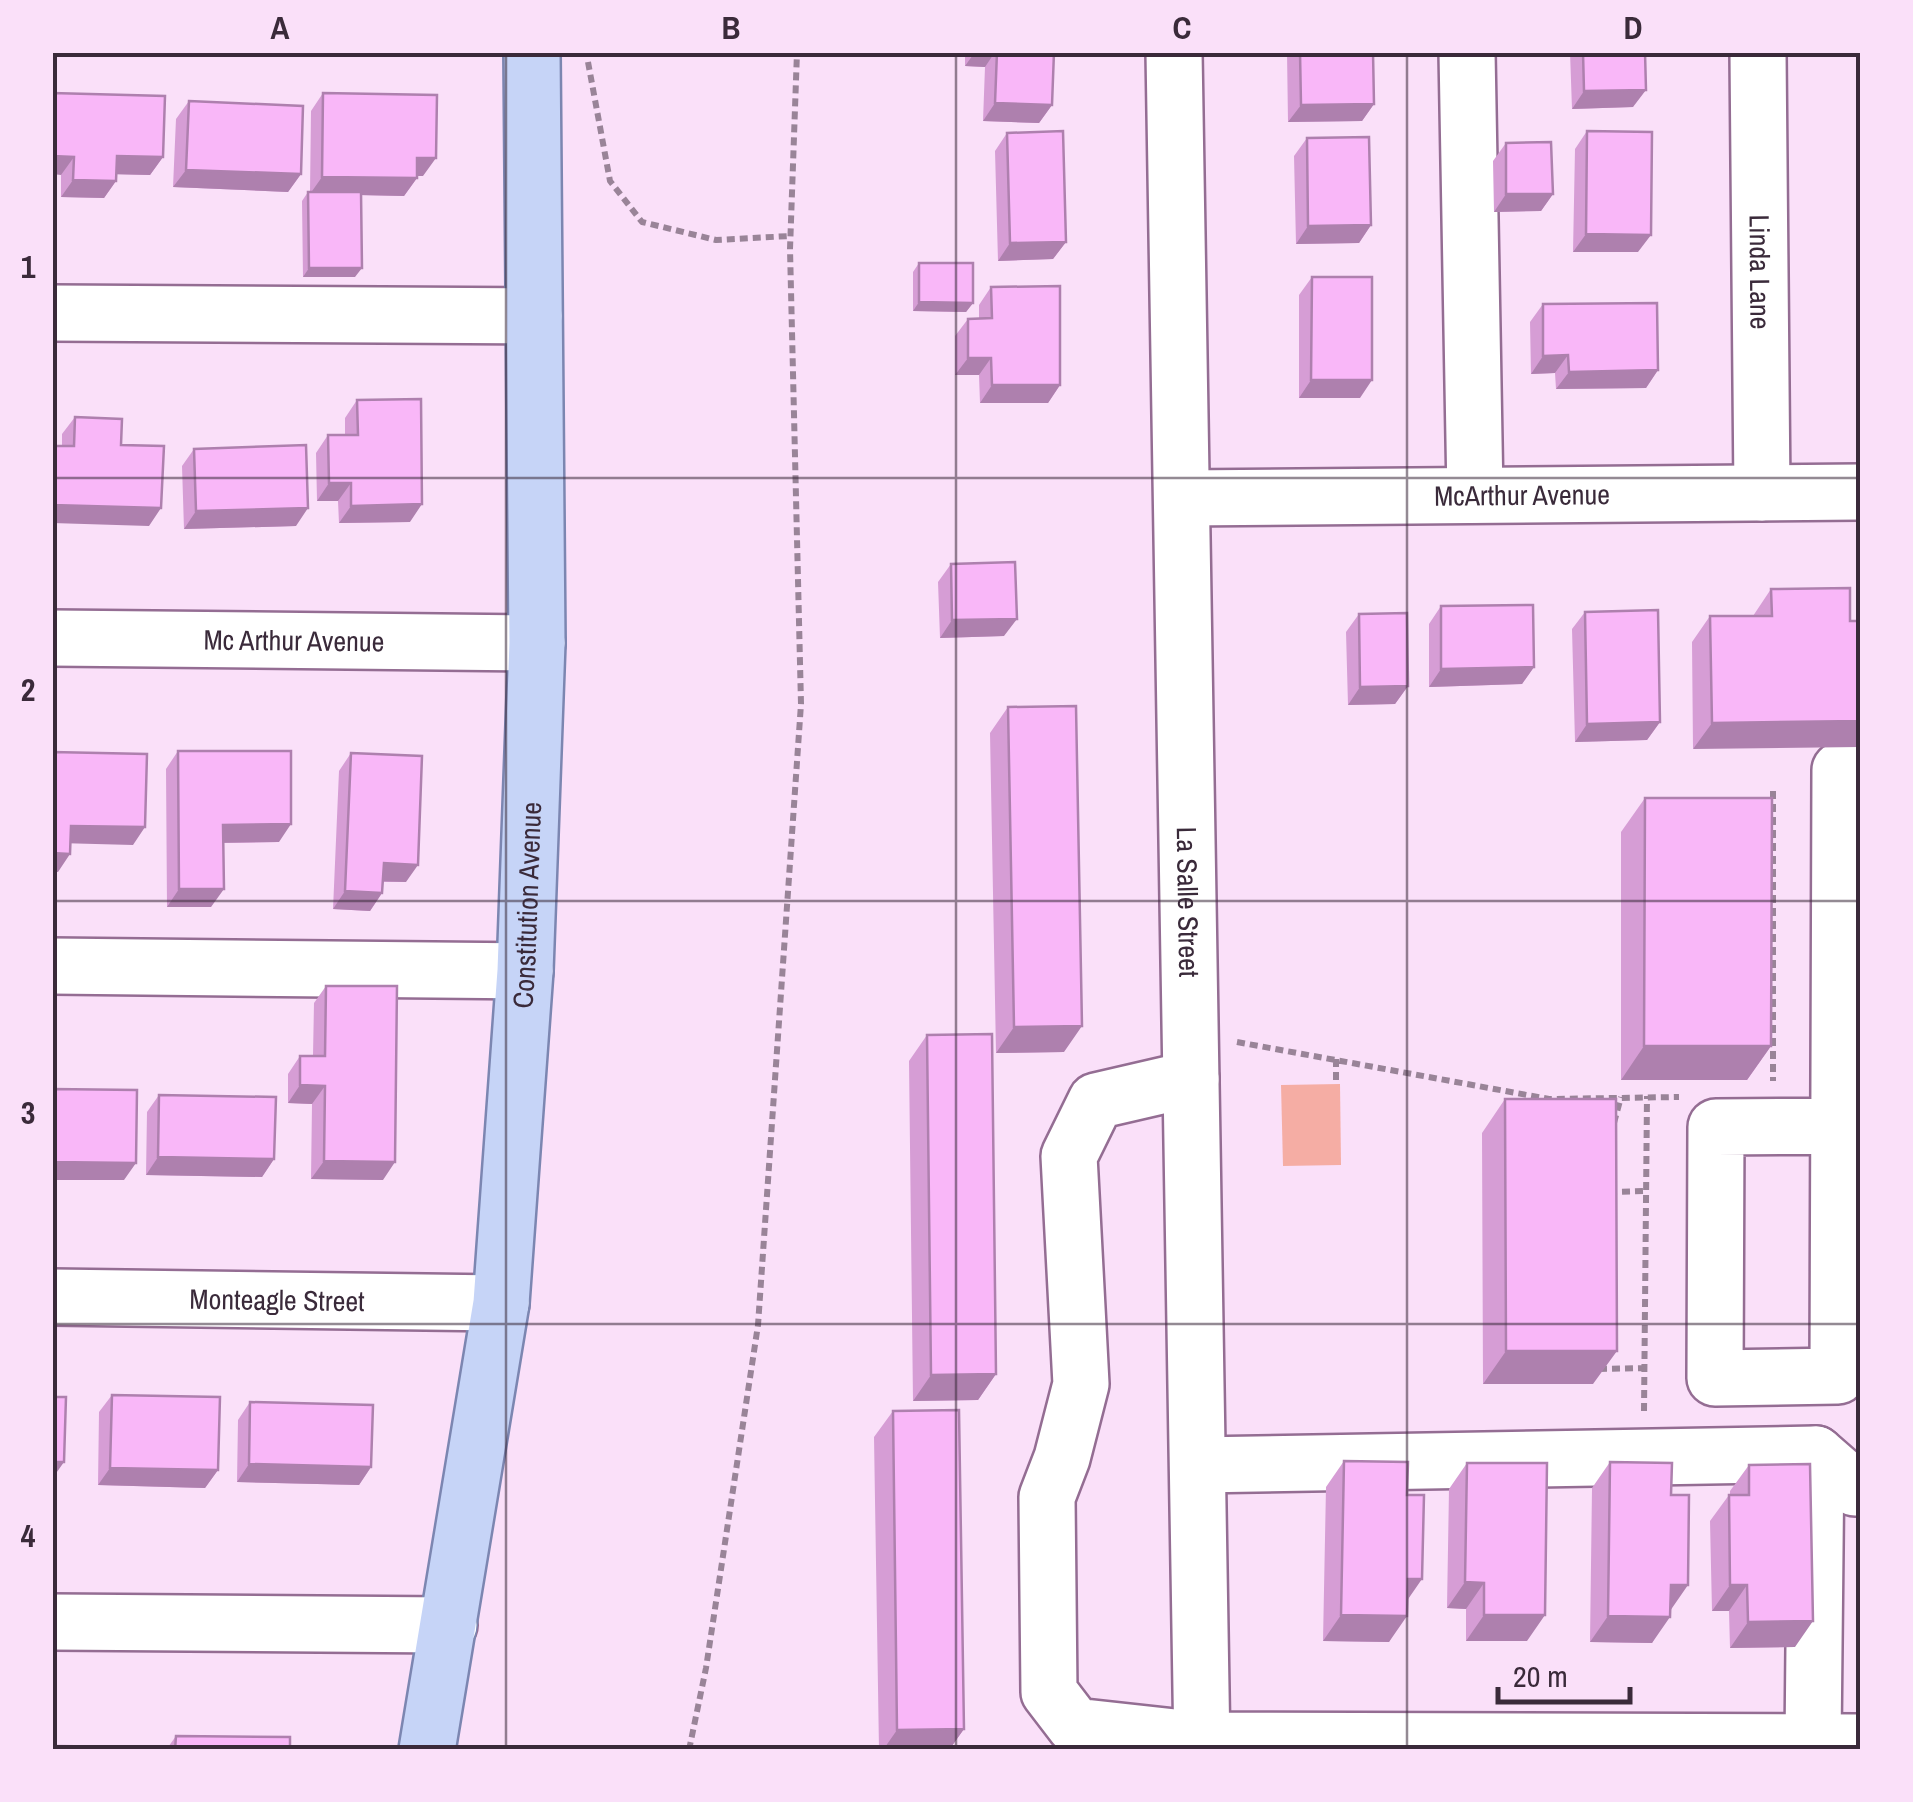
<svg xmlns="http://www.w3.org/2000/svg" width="1913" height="1802" font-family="'Archivo Narrow',sans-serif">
  <rect width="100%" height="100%" fill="#fae0f9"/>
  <path fill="#f5ada4" d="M1340,1084L1341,1165L1283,1166L1281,1085Z"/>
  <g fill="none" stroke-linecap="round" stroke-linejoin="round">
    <defs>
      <g id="minor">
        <path id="s1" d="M1174,52L1202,1750"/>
        <path d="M1467,52L1475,495"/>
        <path id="s2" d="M1758,52L1762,493"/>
        <path d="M52,313L534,316"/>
        <path id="s3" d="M1182,498L1860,492"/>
        <path id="s4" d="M52,638L537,643"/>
        <path d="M1860,769L1840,770L1838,1376L1715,1378L1716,1127L1860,1126"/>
        <path d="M52,966L525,971"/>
        <path d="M1191,1079L1096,1101L1069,1156L1081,1384L1062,1458L1047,1497L1049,1692L1075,1726L1202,1740L1860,1742"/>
        <path id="s5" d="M52,1297L501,1303"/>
        <path d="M1198,1465L1816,1454L1855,1488H1860"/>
        <path d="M52,1622L449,1625"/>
        <path d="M1813,1742L1816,1454"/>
      </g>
      <g id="major">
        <path id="s6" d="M427,1750L501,1303L525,971L537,643L532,52"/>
      </g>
    </defs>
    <use href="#minor" stroke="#946d93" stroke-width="60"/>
    <use href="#major" stroke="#7c86b1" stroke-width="60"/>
    <path stroke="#998498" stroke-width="6" stroke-dasharray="8 5" stroke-linecap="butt" d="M588,62L610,181L642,222L716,240L790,236
      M1773,791V1081
      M1237,1042L1549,1099L1679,1097
      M1336,1059V1084
      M1614,1123L1621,1097
      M1609,1192L1646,1191
      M1599,1369L1645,1368
      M1644,1411L1647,1096
      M689,1750L706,1668L758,1325L801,704L790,249L797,52"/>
    <use href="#minor" stroke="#fff" stroke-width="55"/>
    <use href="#major" stroke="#c6d4f7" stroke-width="55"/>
  </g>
  <path fill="#d69dd5" d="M965,52H1054L1052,105L1039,123L983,121L985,67L965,66Z
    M1287,52H1373L1374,104L1362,121L1288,122Z
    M1570,52H1645L1633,107L1572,109Z
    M52,93L163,157L150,175L116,174V181L104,198L61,197V175Z
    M323,93L423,176H417V178L404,196L361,195L355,277H303L302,201L308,192H310L311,111Z
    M189,101L301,174L288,192L173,187L176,119Z
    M1587,131L1638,252H1573L1575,149Z
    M1007,133L1066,242L1053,259L998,261L995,151Z
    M1307,138L1371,225L1359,243L1296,244L1294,156Z
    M1506,143L1553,194L1541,211L1494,212L1493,161Z
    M919,263L973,303L966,312L913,311V272Z
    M1312,277L1360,398H1299V295Z
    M991,287L1060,385L1048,403H980L979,375H955V336L968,319L979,318V305Z
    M1543,304L1658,370L1646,388L1556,389L1555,373L1531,374L1530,322Z
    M357,400L410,522L339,523L338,501H317L316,453L328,435H345V418Z
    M75,417L121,445L149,526L62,446V434Z
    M194,449L296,526L184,529L182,466Z
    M951,564L1004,636L940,638L938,582Z
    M1771,589L1850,621L1693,749L1692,642L1710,616H1753Z
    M1441,606L1534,667L1522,684L1429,687V624Z
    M1585,612L1660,722L1647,740L1575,742L1572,629Z
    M1359,614L1408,686L1395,704L1348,705L1346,632Z
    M1008,707L1064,1052L996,1053L990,733Z
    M178,751L279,842L223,843L211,907H167L166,769Z
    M351,753L406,882H383L382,893L370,911L333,909L339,771Z
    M1645,798L1771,1046L1747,1080H1621V832Z
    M326,986L383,1180L311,1179L312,1104L288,1103V1074L300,1056H313L314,1003Z
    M927,1035L996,1374L978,1400L913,1401L909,1061Z
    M159,1095L274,1159L262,1177L146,1175L147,1112Z
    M1505,1099L1593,1384H1483L1482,1133Z
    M112,1395L218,1470L205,1488L98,1485L99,1412Z
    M250,1402L371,1467L359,1485L237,1482L238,1420Z
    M893,1411L964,1729L949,1750H879L874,1437Z
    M1344,1461L1407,1495L1408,1600L1389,1642L1323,1641L1326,1487Z
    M1610,1462L1670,1610L1652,1643L1590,1642L1592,1488Z
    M1467,1463L1527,1641H1466V1609L1447,1608L1449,1489Z
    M1749,1465L1795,1647L1730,1648L1729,1611H1712L1710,1521L1729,1495H1730V1491Z
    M176,1736L290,1750H166Z"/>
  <path fill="#ae80ae" d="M975,52H995L985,67L965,66Z
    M1646,90L1633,107L1572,109L1584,91Z
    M995,103L1052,105L1039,123L983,121Z
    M1374,104L1362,121L1288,122L1301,105Z
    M52,156L74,157L61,175L52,174Z
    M117,156L163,157L150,175L104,174Z
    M417,158H436L423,176H404Z
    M186,170L301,174L288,192L173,187Z
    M322,177L417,178L404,196L310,194Z
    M73,180L116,181L104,198L61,197Z
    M1506,194H1553L1541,211L1494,212Z
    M1371,225L1359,243L1296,244L1308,226Z
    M1586,234L1651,235L1638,252H1573Z
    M1066,242L1053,259L998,261L1010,243Z
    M309,268H362L355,277H303Z
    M919,302L973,303L966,312L913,311Z
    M1568,355L1555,373L1531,374L1543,356Z
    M968,358H991L979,375H955Z
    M1658,370L1646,388L1556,389L1569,372Z
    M1311,380H1372L1360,398H1299Z
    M992,385H1060L1048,403H980Z
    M329,483H351L338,501H317Z
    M422,504L410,522L339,523L351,506Z
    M52,505L161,508L149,526L52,523Z
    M308,508L296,526L184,529L196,511Z
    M1017,619L1004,636L940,638L952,620Z
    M1534,667L1522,684L1429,687L1441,669Z
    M1408,686L1395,704L1348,705L1360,687Z
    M1860,721V747L1693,749L1712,723Z
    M1660,722L1647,740L1575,742L1587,724Z
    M291,824L279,842L211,843L223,825Z
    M71,826L145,827L133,845L58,843Z
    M52,853L70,854L58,872H52Z
    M384,863L418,865L406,882L372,881Z
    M179,889H224L211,907H167Z
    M345,891L382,893L370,911L333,909Z
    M1082,1026L1064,1052L996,1053L1014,1027Z
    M1644,1046H1771L1747,1080H1621Z
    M300,1085L325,1086L312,1104L288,1103Z
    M158,1157L274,1159L262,1177L146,1175Z
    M324,1161L395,1162L383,1180L311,1179Z
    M52,1162L136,1163L124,1180H52Z
    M1506,1351H1617L1593,1384H1483Z
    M996,1374L978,1400L913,1401L931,1375Z
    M52,1462H64L52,1479Z
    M249,1464L371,1467L359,1485L237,1482Z
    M110,1468L218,1470L205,1488L98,1485Z
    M1408,1579H1422L1404,1605Z
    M1465,1582L1484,1583L1466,1609L1447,1608Z
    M1671,1585H1688L1670,1611Z
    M1730,1585H1747L1729,1611H1712Z
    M1341,1615L1407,1616L1389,1642L1323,1641Z
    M1484,1615H1545L1527,1641H1466Z
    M1608,1616L1670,1617L1652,1643L1590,1642Z
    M1813,1621L1795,1647L1730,1648L1748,1622Z
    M964,1729L949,1750H883L897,1730Z"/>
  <path fill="#f9b7f8" stroke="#ae80ae" stroke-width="2.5" d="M997,52H1054L1052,105L995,103Z
    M1300,52H1373L1374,104L1301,105Z
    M1583,52H1645L1646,90L1584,91Z
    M52,93L165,96L163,157L117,156L116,181L73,180L74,157L52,156Z
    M323,93L437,95L436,158H417V178L322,177Z
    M189,101L303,106L301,174L186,170Z
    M1063,131L1066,242L1010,243L1007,133Z
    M1587,131L1652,132L1651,235L1586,234Z
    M1369,137L1371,225L1308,226L1307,138Z
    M1551,142L1553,194H1506V143Z
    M308,192H361L362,268H309Z
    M919,263H973V303L919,302Z
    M1312,277H1372V380H1311Z
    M1060,286V385H992L991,358H968V319L992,318L991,287Z
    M1657,303L1658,370L1569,372L1568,355L1543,356V304Z
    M421,399L422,504L351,506V483H329L328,435H358L357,400Z
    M75,417L122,419L121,445L164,446L161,508L52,505V446H74Z
    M306,445L308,508L196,511L194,449Z
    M1015,562L1017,619L952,620L951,564Z
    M1850,588V621H1860V721L1712,723L1710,616H1772L1771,589Z
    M1533,605L1534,667L1441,669V606Z
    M1658,610L1660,722L1587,724L1585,612Z
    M1407,613L1408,686L1360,687L1359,614Z
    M1076,706L1082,1026L1014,1027L1008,707Z
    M178,751H291V824L223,825L224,889H179Z
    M52,752L147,754L145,827L71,826L70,854L52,853Z
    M351,753L422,756L418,865L384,863L382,893L345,891Z
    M1645,798H1772L1771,1046H1644Z
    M326,986H397L395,1162L324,1161L325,1086L300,1085V1056H325Z
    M992,1034L996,1374L931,1375L927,1035Z
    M52,1089L137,1090L136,1163L52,1162Z
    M159,1095L276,1097L274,1159L158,1157Z
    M1505,1099H1616L1617,1351H1506Z
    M112,1395L220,1397L218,1470L110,1468Z
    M52,1397H66L64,1462H52Z
    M250,1402L373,1405L371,1467L249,1464Z
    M959,1410L964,1729L897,1730L893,1411Z
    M1344,1461L1408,1462L1407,1495H1424L1422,1579H1408L1407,1616L1341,1615Z
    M1610,1462L1672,1463L1671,1495H1689L1688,1585H1671L1670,1617L1608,1616Z
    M1467,1463H1547L1545,1615H1484V1583L1465,1582Z
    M1810,1464L1813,1621L1748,1622L1747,1585H1730L1729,1495H1749V1465Z
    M176,1736L290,1737V1750H175Z
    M52,1746L145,1747V1750H52Z"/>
  <path fill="none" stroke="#3a2a3a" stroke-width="2.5" stroke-opacity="0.55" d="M506,52V1750M956,52V1750M1407,52V1750M52,478H1860M52,901H1860M52,1324H1860"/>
  <g text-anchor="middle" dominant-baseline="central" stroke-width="10" stroke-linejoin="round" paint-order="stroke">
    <g font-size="28" fill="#3a2a3a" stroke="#fae0f9">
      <text stroke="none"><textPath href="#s2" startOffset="220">Linda Lane</textPath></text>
      <text stroke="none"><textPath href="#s3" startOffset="340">McArthur Avenue</textPath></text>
      <text stroke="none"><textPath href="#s4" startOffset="242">Mc Arthur Avenue</textPath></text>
      <text stroke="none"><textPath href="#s1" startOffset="850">La Salle Street</textPath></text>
      <text stroke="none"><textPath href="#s6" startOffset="852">Constitution Avenue</textPath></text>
      <text stroke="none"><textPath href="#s5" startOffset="225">Monteagle Street</textPath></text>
    </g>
  </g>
  <rect width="1913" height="1802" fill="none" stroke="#fae0f9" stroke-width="110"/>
  <path d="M1498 1687v15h132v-15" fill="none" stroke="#3a2a3a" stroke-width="5"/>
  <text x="1513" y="1687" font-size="30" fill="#3a2a3a" stroke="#fae0f9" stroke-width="8" paint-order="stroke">20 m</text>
  <rect x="55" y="55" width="1803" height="1692" fill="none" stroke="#3a2a3a" stroke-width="4"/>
  <g font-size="32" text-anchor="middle" font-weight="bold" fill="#3a2a3a">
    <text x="280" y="39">A</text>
    <text x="731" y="39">B</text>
    <text x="1182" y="39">C</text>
    <text x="1633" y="39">D</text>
    <text x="28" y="278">1</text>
    <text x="28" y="701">2</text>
    <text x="28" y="1124">3</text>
    <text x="28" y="1547">4</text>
  </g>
</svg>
